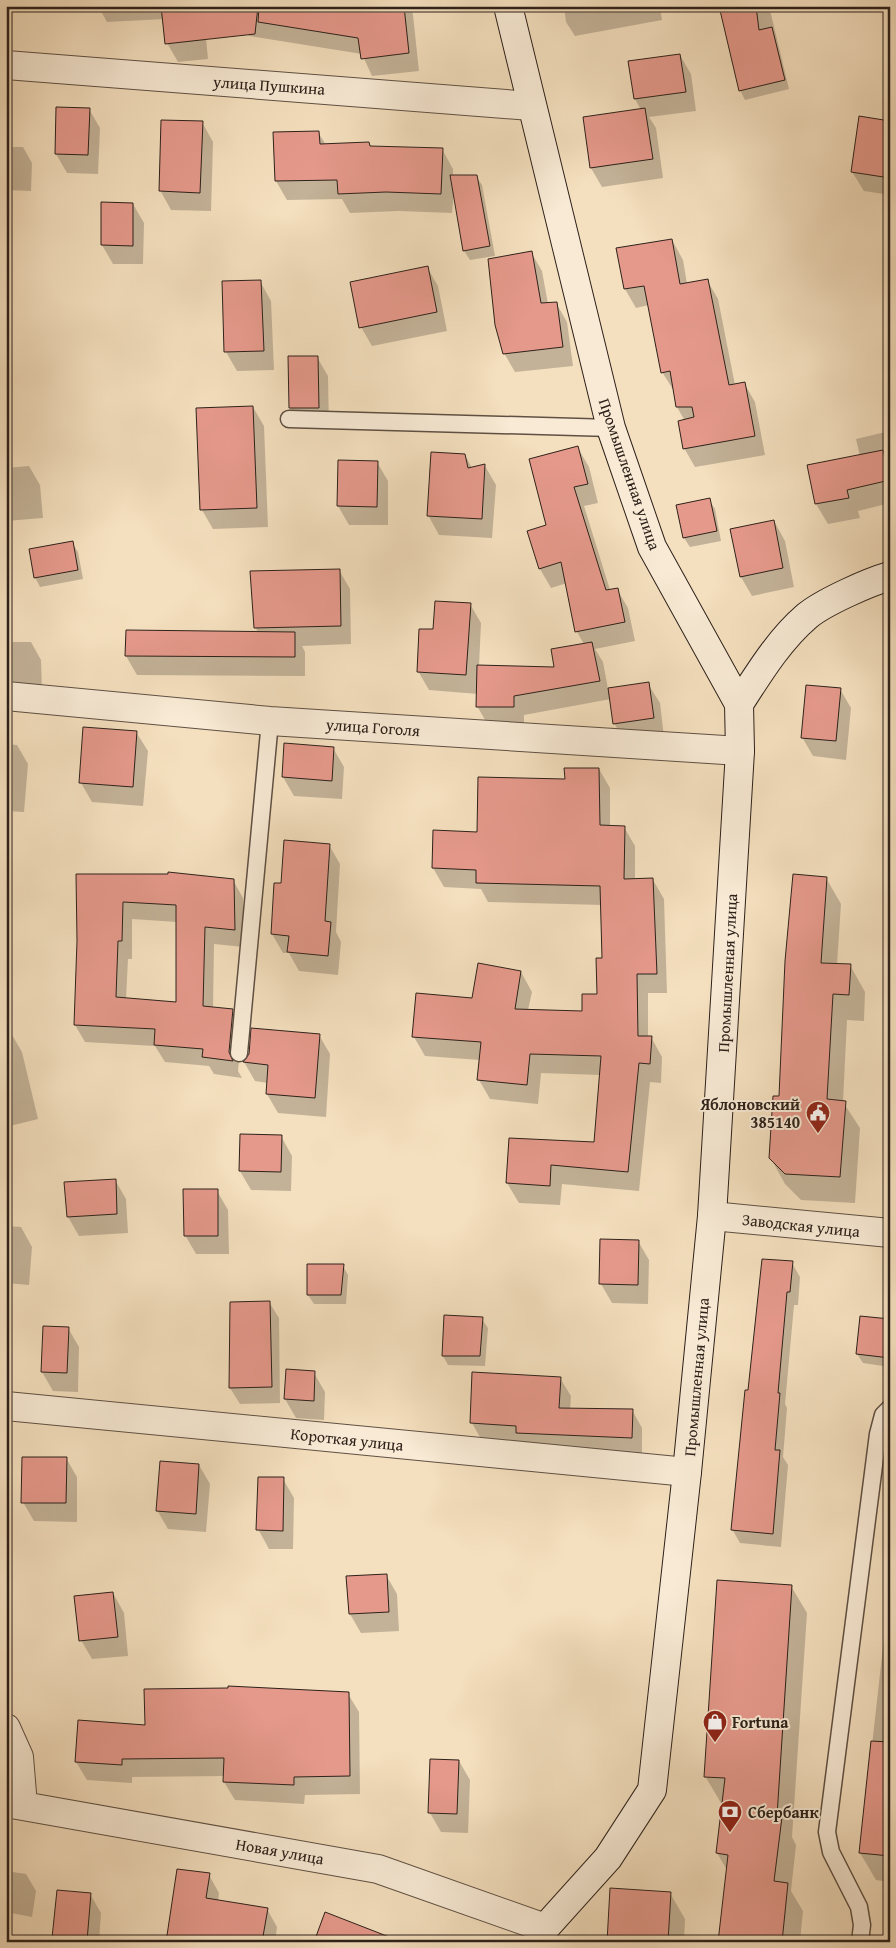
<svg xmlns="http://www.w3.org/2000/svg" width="896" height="1948" font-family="'Gentium Book Plus',serif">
  <rect width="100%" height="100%" fill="#f4dfbe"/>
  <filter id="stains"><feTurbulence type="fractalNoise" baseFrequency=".004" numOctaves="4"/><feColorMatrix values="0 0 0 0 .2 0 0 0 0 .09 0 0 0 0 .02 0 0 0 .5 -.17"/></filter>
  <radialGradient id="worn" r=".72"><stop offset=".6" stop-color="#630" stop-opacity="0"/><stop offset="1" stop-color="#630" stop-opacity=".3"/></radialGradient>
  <path fill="#0003" fill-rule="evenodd" d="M98,6H203L208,59L178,62L167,43L164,19L107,22Z
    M239,6H412L419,71L372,76L362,54L249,36L238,18Z
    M564,6H660L662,20L575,36L566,22Z
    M720,6H769L789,89L745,100L740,90Z
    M680,55L691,74L696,111L649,117L656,128L663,178L602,187L591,168L641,110L635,99Z
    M89,109L100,128L98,174L67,173L56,154Z
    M202,122L213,142L211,211L171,210L160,190Z
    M890,122V195L864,191L852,172Z
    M318,132L326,145L369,143L371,147L442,149L453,169V176H476L482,185L495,256L470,260L464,251L454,191L452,213L398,211L350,213L342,199L287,200L276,181L275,133Z
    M6,147H23L32,163L31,191L6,190Z
    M133,204L144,223L143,264H113L102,245Z
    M672,240L683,260L687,284L707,280L718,299L735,385L744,383L755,402L765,455L695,467L684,448L685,421L677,407L674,391L662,372L649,305L636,308L625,289Z
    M531,252L542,271L548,304L556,303L567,322L573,366L515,372L504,353Z
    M427,267L438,286L447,331L372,346L361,327Z
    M260,281L271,301L274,370L237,371L226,352L223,283Z
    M317,357L328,376L329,427H301L290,408Z
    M253,407L264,426L268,527L213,529L202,510Z
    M890,431V503L858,511L860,518L828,524L816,504L860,456L856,439Z
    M578,448L589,467L598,503L584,506L610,590L617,589L628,608L635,641L595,649L603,662L608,689L648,684L660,703L664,737L625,742L614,723L611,699L524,715V726L488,725L477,706L478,694L429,690L418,671L435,630L470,604L481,623L479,666L555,669L584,644L577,632L567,583L551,588L540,569L547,526Z
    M465,455L472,468L485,466L496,485L492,538L439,535L428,515Z
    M377,462L388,481V525H349L338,506Z
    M29,466L40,485L43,518L6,521V468Z
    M709,500L715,509L721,541L690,547L684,538Z
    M774,521L785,541L794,587L752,596L741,577Z
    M72,543L78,552L83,579L40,587L35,577Z
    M339,570L350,589L351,644L302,646L305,652V676L137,675L126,656L258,633L256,628Z
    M6,642H31L41,660L42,692H6Z
    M840,689L851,708L846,760L813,756L802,737Z
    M136,732L148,751L143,806L92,802L81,783Z
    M6,744L17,745L28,764L24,812L6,811Z
    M333,748L344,767L342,799L294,796L283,777Z
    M599,769L610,788V826L624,827L635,846V880H653L664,899L667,993H648V1037H651L662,1057L661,1083L650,1082L639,1191L562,1184L560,1205L519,1203L507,1183L596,1143L601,1075L541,1073L538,1104L490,1099L479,1080L480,1060L425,1056L414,1037L473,999L521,972L532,992L528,1010L584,1012L598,996L603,959L602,905L488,902L481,889L444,887L433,868L478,833L566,780Z
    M329,845L340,864L336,932L341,942L338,975L299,971L289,953H283L272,934L282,885Z
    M77,875L169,876L233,880L243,898L244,947L214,944L213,1008L232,1010L242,1028L238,1071L242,1078L214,1074L209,1066L165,1062L155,1046L85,1042L75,1025L79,941ZM132,919L177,922V1003L126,999L128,959H132Z
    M826,878L841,904L837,965H850L865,992L864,1021L847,1020L843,1102L860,1128L855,1203L801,1200L785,1184L770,1157L780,1097Z
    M11,1033L22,1052L38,1119L6,1127V1034Z
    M319,1035L330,1054L326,1117L278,1113L267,1094L268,1083L255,1081L244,1062L250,1055Z
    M281,1136L292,1156L291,1191L251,1190L240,1171Z
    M115,1180L126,1199L128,1233L79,1236L68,1217Z
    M217,1191L228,1210L229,1254H196L185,1235Z
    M6,1226L21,1227L32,1247L29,1285L6,1283Z
    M638,1241L649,1260L648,1304L612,1303L601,1284Z
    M792,1263L800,1277L798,1305H794L785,1404L787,1408L783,1457L788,1465L781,1547L740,1543L732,1529L749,1392Z
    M343,1266L348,1275L346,1304H314L308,1295Z
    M269,1302L279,1318L280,1403L240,1404L230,1388Z
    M482,1319L488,1328L485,1366L448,1365L443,1356Z
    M890,1320V1367L863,1363L857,1354Z
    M68,1328L79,1347L78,1392L53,1391L42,1372Z
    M314,1373L325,1392L324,1420L296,1418L285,1399Z
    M560,1378L571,1396L570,1410H632L642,1428V1456L482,1441L472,1423Z
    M66,1458L77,1477V1522L34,1521L23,1502Z
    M199,1465L210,1484L206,1532L168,1529L157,1510Z
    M283,1479L294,1498L293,1549H269L258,1529Z
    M386,1575L397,1594L399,1631L361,1633L350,1614Z
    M791,1586L807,1613L792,1837L796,1845L791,1891L803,1911L800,1942H720L727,1870L717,1853L723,1803H721L705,1776Z
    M113,1593L124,1613L128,1656L92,1659L81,1640Z
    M889,1593H890V1882L876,1880L860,1853Z
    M348,1694L359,1712L360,1794L305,1795L304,1804L235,1800L224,1782L225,1776L132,1777V1783L87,1780L76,1762L146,1726Z
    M459,1761L470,1780L468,1833L441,1832L430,1813Z
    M6,1871L26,1874L36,1891L32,1917L6,1912Z
    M209,1875L219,1893L218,1901L267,1909L277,1927L275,1942H167Z
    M670,1893L685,1919L684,1942H608Z
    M90,1894L101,1913L99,1942H56L53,1938Z"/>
  <path fill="#e5998b" stroke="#2d211a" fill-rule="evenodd" d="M161,6H258L255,34L165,44Z
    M259,6H404L409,53L361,59L358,38L258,22Z
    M719,6H756L759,30L772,27L785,80L739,91Z
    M680,54L686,92L634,99L628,61Z
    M56,107L90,108L88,155L55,154Z
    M645,108L653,159L590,168L583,117Z
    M859,116L890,121V178L851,172Z
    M161,120L203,121L200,193L159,191Z
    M319,131L320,144L369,142L370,146L443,148L441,194L386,192L338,194L337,180L275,181L273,132Z
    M450,175H477L490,246L463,251Z
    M101,202L133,203V246L101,245Z
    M672,239L680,284L708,279L729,385L745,382L755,436L683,449L678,421L694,417L692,407H676L670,371L661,373L644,286L624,289L616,248Z
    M532,251L541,303L557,302L563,347L503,354L495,325L488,259Z
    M428,266L437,312L359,328L350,282Z
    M261,280L264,351L224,352L222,281Z
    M288,356H318L319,408H289Z
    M253,406L257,508L200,510L196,408Z
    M578,446L588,484L574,487L606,590L618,588L625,622L575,632L561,562L539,569L527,531L546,525L529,459Z
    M883,450L890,480L847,490L849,498L815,504L807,465Z
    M431,452L465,454L468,468L485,464L482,519L427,516Z
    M338,460L378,461L377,507L337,506Z
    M710,498L717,531L683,538L676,505Z
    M774,520L783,568L740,577L730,529Z
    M73,541L78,570L34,578L29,549Z
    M340,569L341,626L254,628L250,571Z
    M435,601L471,603L466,675L417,672L419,629H433Z
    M126,630L295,632V657L125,656Z
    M592,642L600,681L514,696V707H476L477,665L554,667L551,649Z
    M649,682L654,718L613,724L608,688Z
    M806,685L841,688L836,741L801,738Z
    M83,727L137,731L133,787L79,783Z
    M284,743L334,747L332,781L282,777Z
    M564,768H599L600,825L625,826L624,879L653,878L657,974H637L638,1036H652L650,1064L639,1063L628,1172L551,1165L550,1186L506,1183L509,1138L594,1142L601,1056L530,1054L527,1085L477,1080L481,1042L412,1037L416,993L472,998L478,963L521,971L515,1009L582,1011V994H597L596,958H602L600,886L476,883V870L432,868L433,830L477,832L478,777L565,779Z
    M284,840L330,844L325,921L331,922L328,956L287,952L289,936L271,934L274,883H281Z
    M168,872L234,879L235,930L205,927L203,1006L233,1009L229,1052L233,1061L202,1057L203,1049L154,1045L155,1029L74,1025L77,941L76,874H168ZM123,902L176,905V1002L116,997L118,941H122Z
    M793,874L827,877L821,963L851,964L849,995L833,994L827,1099L846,1101L840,1177L785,1174L769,1158L773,1096H779L785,961Z
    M251,1028L320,1034L315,1098L266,1094L268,1065L243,1062L249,1054Z
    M240,1134L282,1135L281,1172L239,1171Z
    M116,1179L117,1214L67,1217L64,1182Z
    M183,1189H218V1236H184Z
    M600,1239L639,1240L638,1285L599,1284Z
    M762,1259L793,1261L790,1292H787L778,1393H780L775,1450H780L773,1534L731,1530L745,1390H748Z
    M307,1264H344L341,1295H307Z
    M270,1301L272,1387L229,1388L230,1302Z
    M444,1315L483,1317L480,1356H442Z
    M860,1316L890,1319V1358L856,1354Z
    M43,1326L69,1327L67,1373L41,1372Z
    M286,1369L315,1371L314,1401L284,1399Z
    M472,1372L561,1377L559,1408L633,1409L632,1438L516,1433V1426L470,1423Z
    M22,1457H67L66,1503H21Z
    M160,1461L199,1464L196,1514L156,1511Z
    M258,1477H284L283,1531L256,1530Z
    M387,1574L389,1612L349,1614L346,1576Z
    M717,1580L792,1585L777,1816L782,1817L774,1881L788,1883L782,1942H718L728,1855L716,1853L725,1778L704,1777Z
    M113,1592L118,1637L79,1641L74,1596Z
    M228,1686L349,1692L350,1776L294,1777V1785L223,1782L224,1758L122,1759V1765L75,1762L78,1720L145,1725L144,1689L228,1688Z
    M871,1741L890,1742V1856L859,1853Z
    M430,1759L459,1760L457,1814L428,1813Z
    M177,1869L210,1873L206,1898L268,1908L262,1942H166Z
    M610,1888L671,1892L668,1942H607Z
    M57,1890L91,1893L87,1941L52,1938Z
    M325,1912L397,1940L396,1942H314Z"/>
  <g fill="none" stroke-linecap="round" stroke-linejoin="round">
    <defs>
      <path id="lane" d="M289,419L611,428
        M239,1053L270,721
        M860,1942L862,1925L859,1907L831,1852L827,1832L878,1434L883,1415L890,1408"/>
      <path id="street" d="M6,65L531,106
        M6,696L270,721L740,751
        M712,1216L890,1233
        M6,1406L687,1472
        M6,1728L19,1757L23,1805
        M6,1803L378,1869L545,1928"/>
      <path id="secondary" d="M508,6L611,428L652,547L739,704L740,751L712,1216L687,1472L652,1790L608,1858L545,1928L541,1942
        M739,704C759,673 779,640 807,616C824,602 869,582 890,576"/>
    </defs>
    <use href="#lane" stroke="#5f5043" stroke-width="19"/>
    <use href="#street" stroke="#5f5043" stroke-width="30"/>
    <use href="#secondary" stroke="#2d211a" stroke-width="30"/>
    <use href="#lane" stroke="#f8ead5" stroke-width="16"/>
    <use href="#street" stroke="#f8ead5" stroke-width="28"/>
    <use href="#secondary" stroke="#f8ead5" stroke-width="28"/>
  </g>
  <defs>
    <symbol id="civic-pin" viewBox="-11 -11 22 30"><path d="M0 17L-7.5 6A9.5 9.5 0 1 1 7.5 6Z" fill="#8f2418" stroke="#f8ead5"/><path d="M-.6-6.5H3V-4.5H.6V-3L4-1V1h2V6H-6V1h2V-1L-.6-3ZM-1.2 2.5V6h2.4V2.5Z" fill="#fff"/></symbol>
    <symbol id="shop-pin" viewBox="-11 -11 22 30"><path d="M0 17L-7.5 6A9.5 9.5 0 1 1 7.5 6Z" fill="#8f2418" stroke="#f8ead5"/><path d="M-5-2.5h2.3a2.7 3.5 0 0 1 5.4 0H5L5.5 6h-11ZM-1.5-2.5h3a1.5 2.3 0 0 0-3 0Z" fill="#fff"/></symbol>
    <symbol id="bank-pin" viewBox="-11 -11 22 30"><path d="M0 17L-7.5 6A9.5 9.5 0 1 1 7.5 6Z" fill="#8f2418" stroke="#f8ead5"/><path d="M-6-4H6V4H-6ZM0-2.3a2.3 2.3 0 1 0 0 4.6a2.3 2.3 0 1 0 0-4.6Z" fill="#fff"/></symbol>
  </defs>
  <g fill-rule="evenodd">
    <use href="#civic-pin" x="804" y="1099" width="28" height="38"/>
    <use href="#shop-pin" x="701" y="1708" width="28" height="38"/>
    <use href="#bank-pin" x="716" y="1798" width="28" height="38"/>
  </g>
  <g text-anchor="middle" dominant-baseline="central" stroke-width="4" stroke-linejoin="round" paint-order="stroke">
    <g font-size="16" fill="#2d211a" stroke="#f8ead5">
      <text transform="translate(269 85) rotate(4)">улица Пушкина</text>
      <text transform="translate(630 474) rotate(71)">Промышленная улица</text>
      <text transform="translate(373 727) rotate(4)">улица Гоголя</text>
      <text transform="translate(727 973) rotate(-87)">Промышленная улица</text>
      <text transform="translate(801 1225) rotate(6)">Заводская улица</text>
      <text transform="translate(696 1377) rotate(-85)">Промышленная улица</text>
      <text transform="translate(347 1439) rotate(6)">Короткая улица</text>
      <text transform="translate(280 1851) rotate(10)">Новая улица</text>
    </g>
    <g font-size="16" font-weight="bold" fill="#2d211a" stroke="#f8ead5" text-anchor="start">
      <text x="800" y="1104" text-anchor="end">Яблоновский<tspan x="800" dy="18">385140</tspan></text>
      <text x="732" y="1722">Fortuna</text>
      <text x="748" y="1812">Сбербанк</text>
    </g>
  </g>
  <rect width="896" height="1948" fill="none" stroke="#f4dfbe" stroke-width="25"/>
  <rect x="8" y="8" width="881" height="1933" fill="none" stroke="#2d211a" stroke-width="2.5"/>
  <rect x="12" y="12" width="871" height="1923" fill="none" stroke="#2d211a"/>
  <rect width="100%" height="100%" filter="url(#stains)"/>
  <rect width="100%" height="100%" fill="url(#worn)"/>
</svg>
